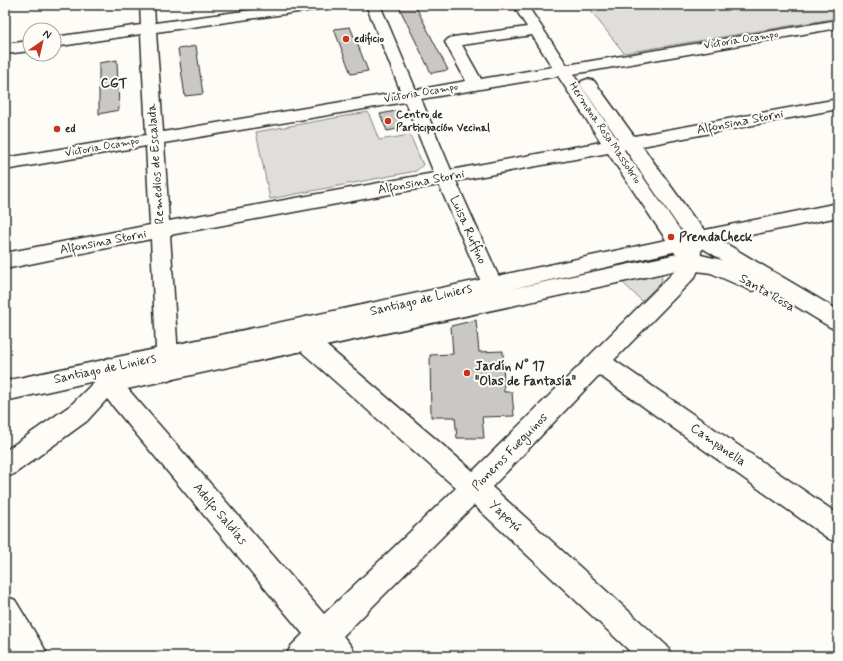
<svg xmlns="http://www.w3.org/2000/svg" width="843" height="661" font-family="Mynerve,sans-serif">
  <rect width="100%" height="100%" fill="#fdfcf7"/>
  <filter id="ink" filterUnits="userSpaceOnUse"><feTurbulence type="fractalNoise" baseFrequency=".025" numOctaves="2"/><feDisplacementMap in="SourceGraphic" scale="8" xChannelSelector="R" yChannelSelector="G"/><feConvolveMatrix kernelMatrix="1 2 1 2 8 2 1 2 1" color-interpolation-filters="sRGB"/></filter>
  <g filter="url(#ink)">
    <path fill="#dfdeda" stroke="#858482" d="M586,5H835L838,8V18L624,53Z
      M368,112L379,140L410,135L423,165L416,171L270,199L256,132Z
      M659,274L662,278L661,282L642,301L620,280Z"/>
    <path fill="#c9c8c4" stroke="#2b2b2b" d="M398,5H415L448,70L431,73Z
      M350,27L359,48L368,71L351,74L334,29Z
      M196,46L203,94L185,96L178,49Z
      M117,60L119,110L99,114V63Z
      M396,111L403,128L387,131L380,114Z
      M476,320L479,352L503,351L504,392H512L514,416L482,417L484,438H457L455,417H431L430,355L453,354L451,326Z"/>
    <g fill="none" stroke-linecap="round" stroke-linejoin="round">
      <defs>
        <path id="minor" d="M140,5H154L155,23L289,5H327L325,8L320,9L156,32L163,132L401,92L366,5H380L416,90L466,81L445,42L448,39L453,37L527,27L513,5H527L567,65L838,20V28L573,74L617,139H618L580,84L582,81L588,79L594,81L634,136L838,99V109L642,146L693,217L705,230L838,203V217L707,244L701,251L700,266L695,277L614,360L838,514V543L829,539L599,375L492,487L667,646L672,656H635L474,505L343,636L351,646L356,656H286L291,646L303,634L107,399L87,421L14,474L5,478V451L71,405L97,379L98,368L101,361L109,358L117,361L120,368V380L324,614L456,488L303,353C298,343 294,330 299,320L307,317L315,320L318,326L321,341L473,471L680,266L681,262L608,153L456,181L502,284L508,300L505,306L497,308L489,306L482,284L439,185L170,235L179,371L176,378L168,381L160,378L157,371L151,239L5,269V253L150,225L146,146L5,170V158L146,135L141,34L54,47V37L141,25ZM532,35L552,67L481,79L462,45ZM558,76L601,142L451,170L421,99ZM405,102L434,173L169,221L164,143ZM625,149L679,227L689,237L687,240L624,150Z
          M30,41V51L5,54V44Z
          M5,596L15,600L43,646L48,656H16L5,637Z"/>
        <path id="tertiary" d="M701,231L708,233L838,310V330L830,327L761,285L759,289L752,291L711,273L682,269L127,389L119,386L115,379L117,376L5,401V381L680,237ZM699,246L722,260L701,255L682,253L511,289Z"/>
      </defs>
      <use href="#minor" stroke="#2b2b2b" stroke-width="3"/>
      <use href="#tertiary" stroke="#2b2b2b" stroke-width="3"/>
      <use href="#minor" fill="#fdfcf7" fill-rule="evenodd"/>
      <use href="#tertiary" fill="#fdfcf7" fill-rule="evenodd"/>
    </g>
  </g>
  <g fill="#c8321e" stroke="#fdfcf7" stroke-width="1.5">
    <circle cx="346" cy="39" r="4"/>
    <circle cx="388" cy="121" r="4"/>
    <circle cx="57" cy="129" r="4"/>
    <circle cx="671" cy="237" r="4"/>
    <circle cx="467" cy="373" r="4"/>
  </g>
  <g text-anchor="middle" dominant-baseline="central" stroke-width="4" stroke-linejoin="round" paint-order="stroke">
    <g font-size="11" font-weight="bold" fill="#2b2b2b" stroke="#fdfcf7" text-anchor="start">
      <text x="354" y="39">edificio</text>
      <text x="396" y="115">Centro de<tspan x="396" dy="13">Participación Vecinal</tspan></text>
      <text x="65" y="129">ed</text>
    </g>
    <g font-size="11" fill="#2b2b2b" stroke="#fdfcf7">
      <text transform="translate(741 40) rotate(-9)">Victoria Ocampo</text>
      <text transform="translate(421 93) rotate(-10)">Victoria Ocampo</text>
      <text transform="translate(605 133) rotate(56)">Hermana Rosa Massobrio</text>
      <text transform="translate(102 147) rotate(-10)">Victoria Ocampo</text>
    </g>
    <g font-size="13" font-weight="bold" fill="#2b2b2b" stroke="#fdfcf7">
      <text x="114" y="83">CGT</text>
    </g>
    <g font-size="13" fill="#2b2b2b" stroke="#fdfcf7">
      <text transform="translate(740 122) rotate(-11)">Alfonsina Storni</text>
      <text transform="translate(156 164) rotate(-94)">Remedios de Escalada</text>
      <text transform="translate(421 182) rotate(-11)">Alfonsina Storni</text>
      <text transform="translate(468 230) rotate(66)">Luisa Ruffino</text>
      <text transform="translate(103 242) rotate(-11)">Alfonsina Storni</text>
      <text transform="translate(767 293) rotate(30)">Santa Rosa</text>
      <text transform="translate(421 300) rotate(-13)">Santiago de Liniers</text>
      <text transform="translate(105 369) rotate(-12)">Santiago de Liniers</text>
      <text transform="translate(718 445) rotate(35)">Campanella</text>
      <text transform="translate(510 452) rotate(-46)">Pioneros Fueguinos</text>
      <text transform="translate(220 514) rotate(50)">Adolfo Saldías</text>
      <text transform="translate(505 516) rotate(43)">Yapeyú</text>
    </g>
    <g font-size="13" font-weight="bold" fill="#2b2b2b" stroke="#fdfcf7" text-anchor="start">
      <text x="679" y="237">PrendaCheck</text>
      <text x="475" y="366">Jardín N° 17<tspan x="475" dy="15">"Olas de Fantasía"</tspan></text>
    </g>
  </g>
  <rect width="843" height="661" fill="none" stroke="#fdfcf7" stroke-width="20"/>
  <rect x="10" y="10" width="823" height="641" fill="none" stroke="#2b2b2b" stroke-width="1.5" filter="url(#ink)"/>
  <g transform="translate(42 42) rotate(34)"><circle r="19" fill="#fdfcf7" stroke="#a9a8a5"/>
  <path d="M0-3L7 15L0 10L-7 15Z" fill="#c8321e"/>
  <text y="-6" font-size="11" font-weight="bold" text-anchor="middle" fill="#2b2b2b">N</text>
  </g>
</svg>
